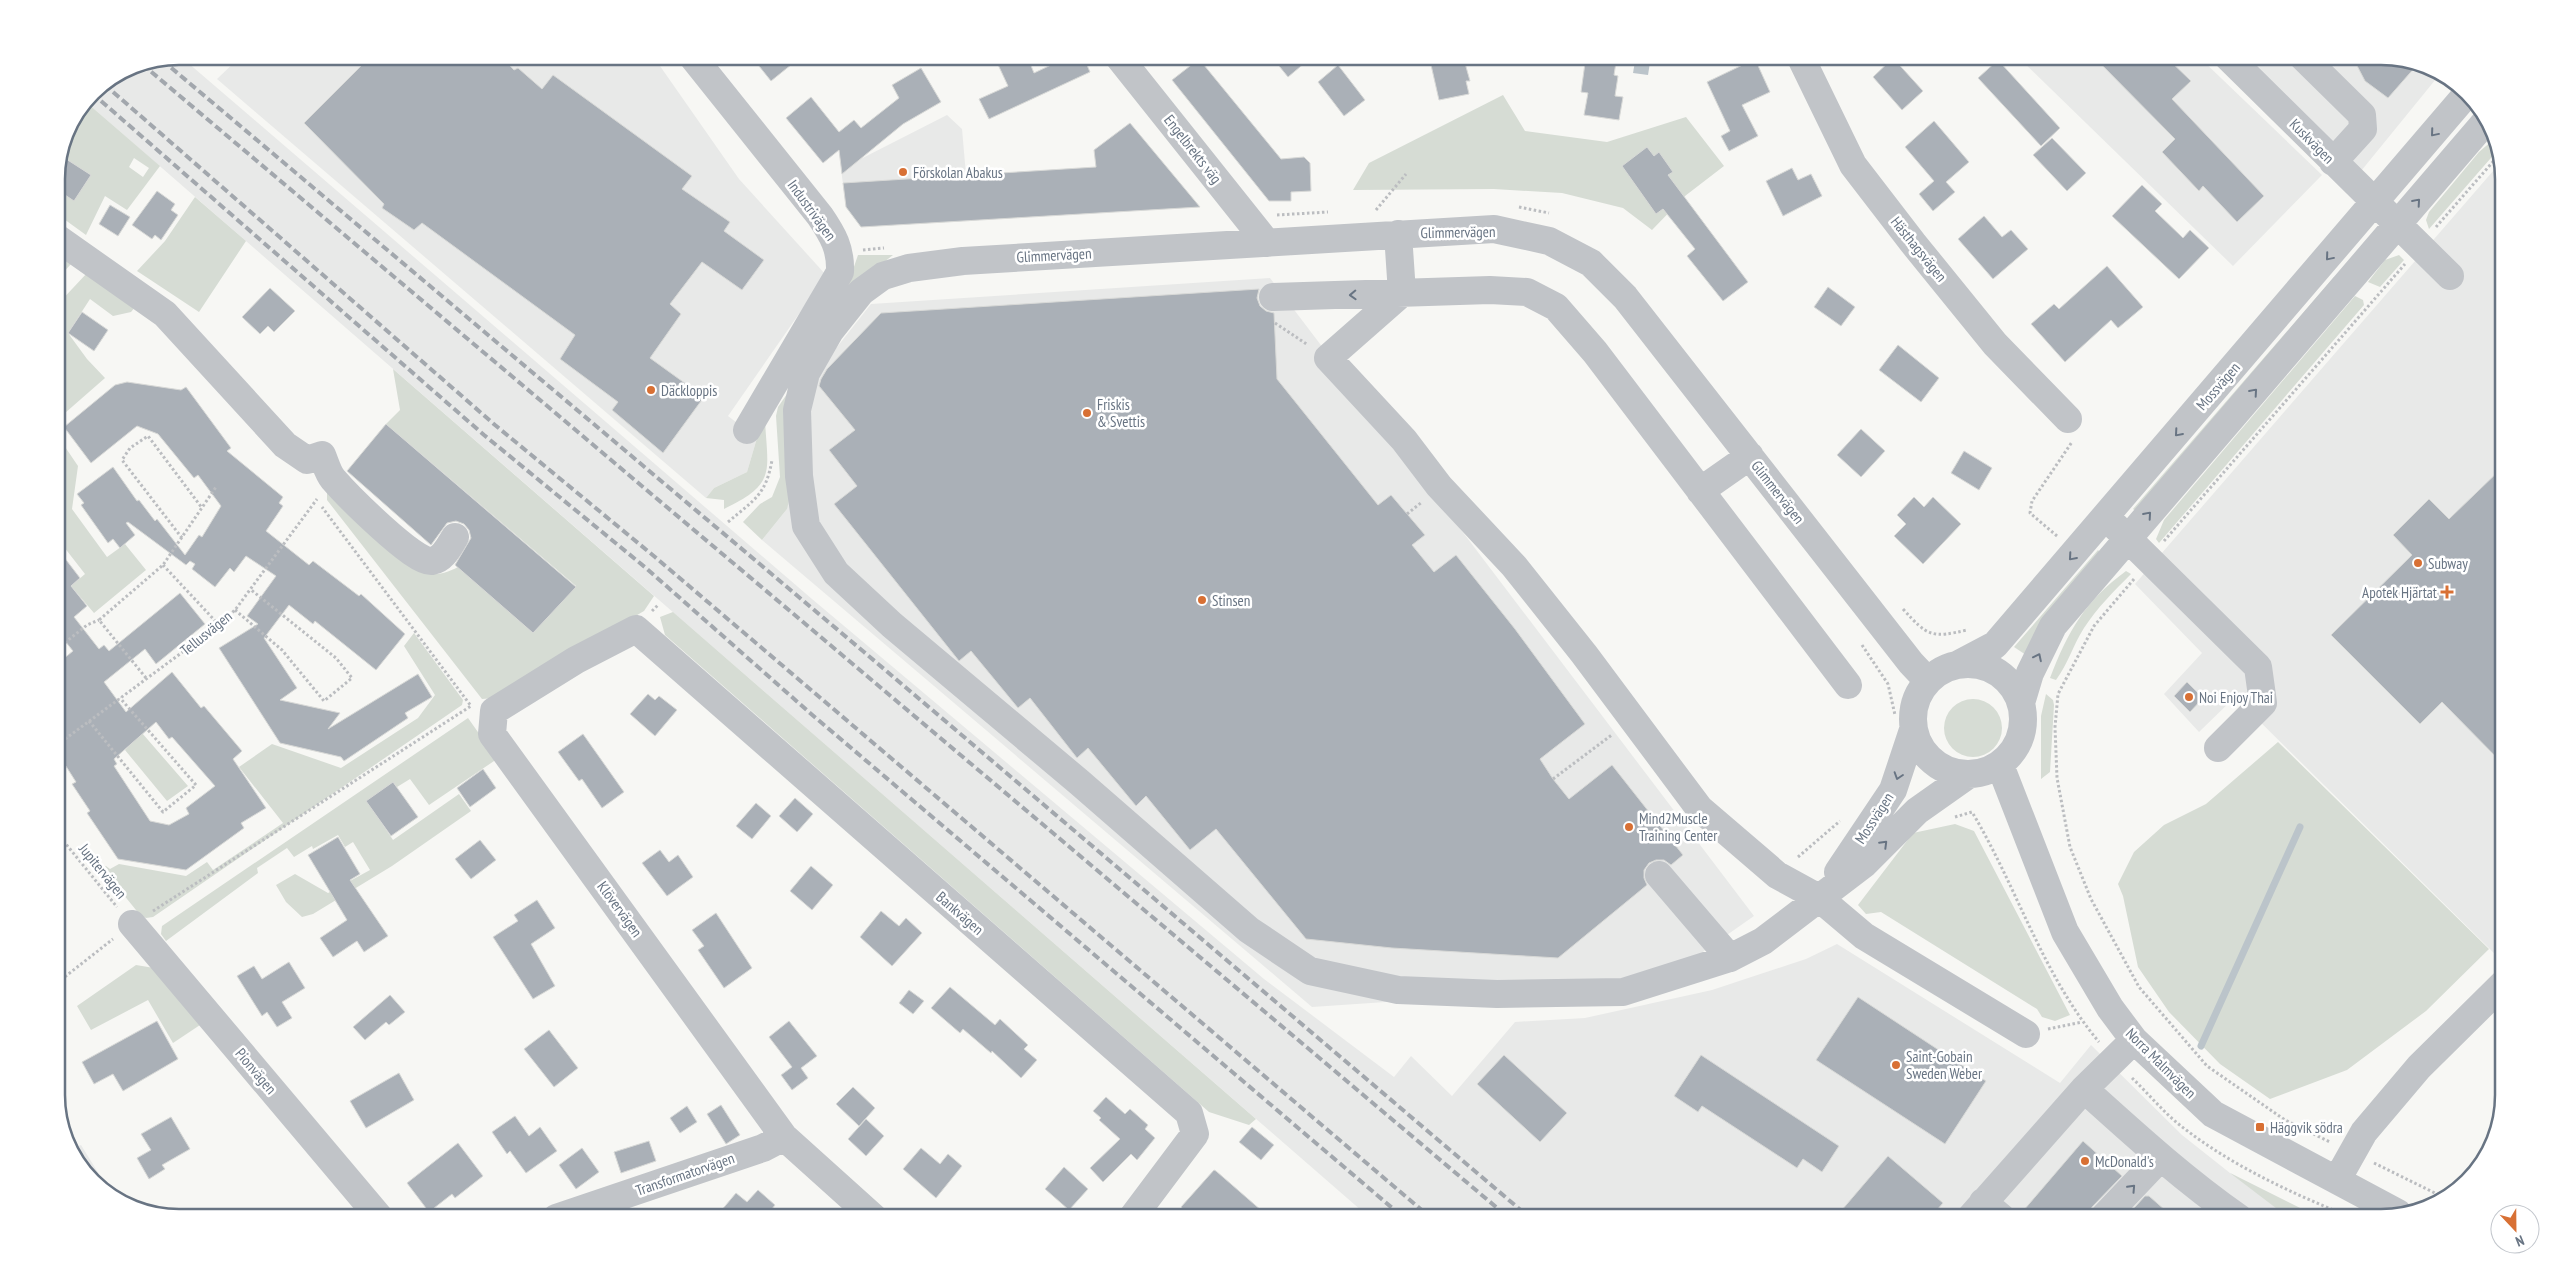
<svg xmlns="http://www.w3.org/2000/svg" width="2560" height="1274" font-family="'PT Sans Narrow',sans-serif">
  <rect width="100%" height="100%" fill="#f7f7f4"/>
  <path fill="#e8e9e8" d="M180,56L812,599L1264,979L1394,1077L1411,1056L1452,1096L1515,1022L1585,1018L1712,990L1806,959L1837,944L2060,1083L2091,1045L2182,1135L2230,1173L2320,1218H1370L86,102L93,92L133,66Z
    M241,56H653L739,179L826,275L728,416L757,438L747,472L714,488L706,498L217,79Z
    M2017,56H2198L2322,175L2233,266Z
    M2242,56H2381L2435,69L2440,74L2357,176Z
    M947,115L962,129L970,221L861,227L846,207L841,169Z
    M2500,163L2504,172V963L2235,697L2199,732L2164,694L2202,653L2135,584Z
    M1270,278L1754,916L1677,970L1622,986L1312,1007L762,540L787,509L788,409L871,304Z
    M81,1145L110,1192L77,1163L72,1149Z"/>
  <path fill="#d6dcd4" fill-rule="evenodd" d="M1503,95L1525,131L1607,142L1686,117L1724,166L1685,196L1652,230L1623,208L1562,193L1494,189L1353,190L1369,163Z
    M86,102L160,166L127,210L105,196L86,235L57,214V189L74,200L91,175L60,155L66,132ZM134,158L149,168L143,177L129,167Z
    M2493,140L2497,151L2429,229L2426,220L2429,212L2479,152Z
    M195,197L246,241L199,312L137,271L165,241Z
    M57,251L73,262L57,279Z
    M858,255H893L845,293Z
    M2399,255L2404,260L2380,287L2368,282L2385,260Z
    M88,272L136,306L131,312L113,316L90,299L68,333L87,359L105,378L57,420V305Z
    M2334,277L2337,279L2137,512L2133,509Z
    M2355,296L2363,300L2364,305L2159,543L2156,539L2164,520Z
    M393,369L654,596L644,611L495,698L482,699L327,500V492L412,566C430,576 439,577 458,567L533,633L576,586L386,424L400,410Z
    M794,384V480L787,509L762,540L743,522L760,504L772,497L780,477L776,416L778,407Z
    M765,421C768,473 776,484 724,509V500L706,498L714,488L747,472L757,438Z
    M57,435L78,466L72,509L107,557L125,544L146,570L94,613L71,586L85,574L57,538Z
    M2098,550L2102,554L2026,655L2014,647Z
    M2126,571L2131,574C2114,591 2097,608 2084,628C2073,645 2068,664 2056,680L2050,678C2068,631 2085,601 2126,571Z
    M673,612L1256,1119L1249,1125L1209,1112L665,635L660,617Z
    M414,633L463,700L462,705L153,917L146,918L140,915L102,868L106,866L110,869L119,864L186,876L207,862L213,870L283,823L239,767L272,744L341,768L418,718L435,695L404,646Z
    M2046,694L2053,700L2054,705L2050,772L2041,779V716Z
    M1944 728a29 29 0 1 1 58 0a29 29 0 1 1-58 0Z
    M468,718L497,759L429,805L410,779L397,787L393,782L367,801L393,840L459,794L471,811L392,866L313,914L302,917L286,902L276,885L295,874L328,893L370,870L353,842L345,847L338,835L313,849L312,846L294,857L287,848L257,868L258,873L166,941L161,934L162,926Z
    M142,733L188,786L167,801L125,750Z
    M2278,742L2489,949L2426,1011L2347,1070L2270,1099L2220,1064L2169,1012L2138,967L2123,896L2118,884L2134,852L2164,825L2206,804Z
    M1955,824L1974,831L2070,1015L2055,1021L2042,1017L2037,1009L1881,912L1866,914L1858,905L1913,833Z
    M136,965L154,968L200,1025L173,1043L148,1000L91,1030L77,1006Z
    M2230,1173L2320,1218H2289Z"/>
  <path fill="#bbc4ca" d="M1636,56H1651L1648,75L1633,73Z"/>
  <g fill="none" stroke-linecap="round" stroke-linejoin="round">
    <path stroke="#bbc4ca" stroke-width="7" d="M2201,1046L2300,827"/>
  </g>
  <path fill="#aab0b7" stroke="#d8d9d7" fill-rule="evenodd" d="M371,56H501L514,70L518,68L542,89L553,75L692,176L682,189L730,222L724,231L764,260L742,290L702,262L670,304L681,314L650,358L704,397L663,453L612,410L618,402L560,359L575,335L422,223L414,230L382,208L384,204L304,123Z
    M751,56H802L771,81Z
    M994,56H1027L1034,73L1070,56H1083L1090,72L989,119L979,99L1008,86Z
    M1271,56H1313L1288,77Z
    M1429,56H1463L1470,81H1466L1469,94L1439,100Z
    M1586,56H1617L1614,75L1618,76L1615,96L1623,97L1619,120L1584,115L1588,93L1581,92Z
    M2093,56H2165L2191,81L2172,99L2264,196L2237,222L2203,186L2199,191L2162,152L2175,139Z
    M2352,56H2381L2417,65L2388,98L2365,81Z
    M1893,58L1923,91L1902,110L1873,77Z
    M1199,59L1281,159L1304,157L1310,163L1311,191L1291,192V201H1269L1172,80Z
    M1755,59L1770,92L1742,105L1758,136L1729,151L1721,136L1730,131L1707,82Z
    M1998,60L2060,128L2041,146L1978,78Z
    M1338,65L1365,100L1344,116L1318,82Z
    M921,68L941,102L903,124L842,174L839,150L823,163L786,118L811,97L839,132L854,120L861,128L899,98L892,85Z
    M1934,121L1969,162L1946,182L1955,192L1933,211L1919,194L1934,181L1905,147Z
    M1130,123L1200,207L861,227L846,207L843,183L1096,167L1094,150Z
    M2052,138L2086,173L2067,191L2033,155Z
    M1647,147L1654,156L1659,152L1673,172L1668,175L1748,282L1723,301L1687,256L1695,249L1663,209L1656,214L1622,166Z
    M60,155L91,175L74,201L56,189V172Z
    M1792,168L1798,180L1811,174L1822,196L1783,216L1766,181Z
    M2142,185L2162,204L2155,211L2183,238L2190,230L2209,248L2179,279L2112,216Z
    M157,191L175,204L171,210L178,215L161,240L155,235L152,239L132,225Z
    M110,205L130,217L118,236L99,224Z
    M1984,216L2002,237L2011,230L2028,249L1993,279L1958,239Z
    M2107,266L2143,307L2118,328L2111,320L2065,362L2031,324L2054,304L2059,309Z
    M1828,287L1855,307L1841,326L1814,307Z
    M270,288L295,311L274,332L268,326L260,334L242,317Z
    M1259,289L1257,298L1260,306L1266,311L1274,313L1277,379L1378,505L1391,495L1425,535L1412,545L1434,572L1456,555L1515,629L1585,724L1540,759L1553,779L1569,799L1612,765L1683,855L1671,865L1664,860H1656L1649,863L1644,870V878L1647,885L1558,958L1392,948L1306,939L1216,829L1190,850L1146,796L1136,806L1088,748L1077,758L1030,698L1018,708L971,651L959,661L834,504L857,486L829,450L855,430L819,386L821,379L827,369L881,313Z
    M82,312L108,330L94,351L68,333Z
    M1898,345L1939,378L1921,402L1879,370Z
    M127,382L181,390L186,387L231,448L227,451L283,497L279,503L283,506L266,531L309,565L313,561L359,596L361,594L405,634L376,670L315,621L313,624L289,605L264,638L297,688L280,700L340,713L328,729L418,674L432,697L405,713L408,718L344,761L341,757L280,743L219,648L258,624L247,616L276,576L246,556L234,572L230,568L215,587L192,569L195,564L190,561L186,565L128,522L126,523L135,535L120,548L113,539L108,543L81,505L84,503L77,494L113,467L137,501L139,500L155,521L157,519L185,555L199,535L202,537L221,506L198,475L194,478L158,434L137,426L91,463L64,427L115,385Z
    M386,424L576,587L533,633L455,565L471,538L469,530L464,524L456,521L447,523L431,545L347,471Z
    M1861,429L1885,451L1861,477L1837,455Z
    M1964,451L1992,468L1979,490L1951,473Z
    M2504,466V765L2442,702L2420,724L2331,635L2412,555L2393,535L2429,499L2449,519Z
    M1914,497L1924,507L1933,497L1961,524L1923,564L1894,536L1906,524L1897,515Z
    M57,548L80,578L71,586L87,606L74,617L99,649L104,645L109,651L180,593L205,624L156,664L145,649L104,682L126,712L172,672L201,708L204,706L242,751L233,759L266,808L241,823L244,828L186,870L118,859L87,813L90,811L72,784L76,782L57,752V664L73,651L57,631ZM156,722L169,739L172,737L215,786L186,808L189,814L169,825L150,821L114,766L117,764L114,759Z
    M2187,682L2203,698L2190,712L2174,696Z
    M648,694L655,700L659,696L677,710L655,736L630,714Z
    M583,734L624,792L602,808L582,779L579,781L558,752Z
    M483,769L496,788L470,807L457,788Z
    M393,782L418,817L391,836L366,801Z
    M795,798L813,814L797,832L779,816Z
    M756,803L771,816L752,839L736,826Z
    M338,837L360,874L350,880L388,936L364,952L357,941L333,957L320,938L347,920L308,855Z
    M480,840L496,860L471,879L455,859Z
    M660,850L669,862L678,855L693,877L667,896L642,863Z
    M811,866L833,885L812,910L790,891Z
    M537,900L555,928L531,944L555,986L533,999L493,937L518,921L514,915Z
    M881,911L899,926L906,918L922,933L892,966L860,937Z
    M716,913L752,968L724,988L698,950L704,946L692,930Z
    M289,962L305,988L282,1002L292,1018L277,1027L267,1012L262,1016L237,976L254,966L262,979Z
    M950,987L995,1025L1000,1019L1028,1045L1024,1049L1037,1060L1021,1078L992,1051L991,1053L963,1029L960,1033L931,1008Z
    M909,990L924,1001L913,1014L899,1003Z
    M390,995L405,1012L389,1025L386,1022L365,1040L353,1027Z
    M1858,997L1986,1081L1945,1144L1816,1060Z
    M157,1021L178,1059L123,1091L113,1074L94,1084L82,1062Z
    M789,1021L817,1056L801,1068L808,1078L792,1090L781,1075L792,1067L769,1037Z
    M549,1030L578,1068L554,1087L524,1049Z
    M1504,1055L1567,1113L1540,1142L1477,1084Z
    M1701,1055L1839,1146L1822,1172L1803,1159L1797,1168L1702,1106L1698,1112L1674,1096Z
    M399,1073L414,1100L366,1128L350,1101Z
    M853,1087L875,1108L859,1126L836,1104Z
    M1106,1097L1125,1114L1130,1109L1148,1125L1145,1129L1155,1138L1137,1160L1131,1154L1103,1182L1090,1168L1120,1139L1099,1120L1101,1118L1093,1111Z
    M721,1105L740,1135L726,1144L707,1114Z
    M687,1106L697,1122L680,1133L670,1118Z
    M515,1116L529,1136L540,1127L557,1151L526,1173L510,1151L507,1154L492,1132Z
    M171,1117L190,1149L162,1165L165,1169L149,1179L137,1158L151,1150L141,1134Z
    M866,1119L884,1136L866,1156L848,1139Z
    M1252,1127L1274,1145L1261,1160L1239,1142Z
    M649,1141L656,1161L621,1173L614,1152Z
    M2083,1141L2122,1176L2092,1207L2088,1218H2017Z
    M458,1143L483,1176L455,1198L452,1194L429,1212L407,1183Z
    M582,1148L599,1172L576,1189L559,1165Z
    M921,1148L940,1164L948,1154L962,1166L936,1198L903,1169Z
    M1888,1156L1943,1203L1930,1218H1835Z
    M1064,1167L1088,1189L1069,1210L1045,1189Z
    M1214,1170L1216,1171L1270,1218H1193L1181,1207Z
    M758,1190L775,1205L765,1218H715L736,1193L747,1202Z
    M2145,1196H2149L2174,1218H2125Z"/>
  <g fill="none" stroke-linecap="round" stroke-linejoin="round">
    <path stroke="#bbbdc0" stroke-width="3" stroke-dasharray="2.5 2.5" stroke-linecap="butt" d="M1519,207L1549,213
      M1376,210L1406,174
      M1277,215L1328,212
      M2436,227L2498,156
      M863,250L884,248
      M1275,323L1308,345
      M1407,514L1422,502
      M728,522C754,500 766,495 772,460
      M2057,536L2030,513L2032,501L2072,442
      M182,538L122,460L130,448L148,436L202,508
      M2164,541L2405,264
      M163,565L219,625
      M2134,579L2094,626L2058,694L2055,727L2057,778L2070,847L2091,899L2139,987L2207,1066L2285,1120L2330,1142
      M1903,609C1928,637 1932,638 1967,630
      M235,610L282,650L324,701L352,678L336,658L250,589
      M652,611L659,604
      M57,636L63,644
      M1862,645L1888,684L1895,715
      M57,649L87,625L99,620
      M146,678L99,620L163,565L216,487
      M89,721L163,812L196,785L120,698
      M57,745L219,625L235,610L317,499
      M1553,779L1613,734
      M1955,817L1972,812C2017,887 2042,974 2099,1042
      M57,833L117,907
      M1798,857L1840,821
      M153,911L471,706L322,507
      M57,983L113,939
      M2048,1029L2082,1022
      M2132,1078C2148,1093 2163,1112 2181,1126C2228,1163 2283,1189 2338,1212
      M2374,1163L2445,1198"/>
    <path stroke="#c1c4c8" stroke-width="28" d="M692,56L820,216C833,235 841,249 840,272L747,430
      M1118,56L1267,243
      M1800,56L1853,165L1913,243L1995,344L2068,419
      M2227,56L2450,276
      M2302,56L2362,115L2363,129L2333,162
      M1398,234L1402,293L1328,358L1404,440L1439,486L1514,566L1584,654L1699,808L1777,875L1819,898L1864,936L2026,1034
      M57,238L165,314L285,445L307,460L322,455C325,462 328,473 333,479C346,494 416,565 432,561C444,559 449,546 455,537
      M1273,297L1490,290L1527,292L1556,307L1595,352L1848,685
      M1700,491L1750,456
      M2115,526L2258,667L2263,703L2218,748
      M1913 719a55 55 0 1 1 110 0a55 55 0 1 1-110 0Z
      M1959,664L1995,645L2465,96
      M1928,681L1911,663L1625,297L1591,263L1549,241L1494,229L963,261L909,268L883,276L861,292L830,331L806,373L797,410L799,476L806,526L836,573L892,625L1079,782L1249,930L1310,971L1398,990L1497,994L1623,992L1730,958L1763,941L1864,864L1917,811L1968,775
      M2021,703L2030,673L2053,626L2486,121
      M2000,765L2065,932L2110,1008L2134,1040L2213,1114L2398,1213
      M1838,872L1893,790L1913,730
      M1659,875L1730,958
      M132,924L380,1218
      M2084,1089C2134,1134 2183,1179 2239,1218
      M2337,1180L2364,1132L2419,1067L2504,983
      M1983,1202L2002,1218
      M556,1218L763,1148L784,1137
      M874,1218L784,1137L492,734L494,711L576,660L636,629L1189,1113L1195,1134L1132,1218
      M1970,1218L2084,1089L2134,1040
      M2103,1218L2160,1158"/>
    <path stroke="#a2a7ad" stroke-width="4" stroke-dasharray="8 4" stroke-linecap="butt" d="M162,60L864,652L1530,1218
      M142,64L1509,1218
      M104,84L495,425L655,557L1431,1218
      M92,93L484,435L646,568L810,713L1404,1218"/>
  </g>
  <defs><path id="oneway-chevron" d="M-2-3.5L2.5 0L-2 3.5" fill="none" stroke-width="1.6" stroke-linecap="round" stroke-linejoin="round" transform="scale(1.25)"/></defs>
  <g stroke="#687483">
    <use href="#oneway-chevron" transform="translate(2434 133) rotate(130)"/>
    <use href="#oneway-chevron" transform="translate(2417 202) rotate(-49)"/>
    <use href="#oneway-chevron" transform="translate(2329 257) rotate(130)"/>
    <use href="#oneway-chevron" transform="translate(1353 295) rotate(178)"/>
    <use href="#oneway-chevron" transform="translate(2254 392) rotate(-49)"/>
    <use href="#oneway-chevron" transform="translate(2178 433) rotate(131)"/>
    <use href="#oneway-chevron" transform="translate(2148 515) rotate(-49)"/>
    <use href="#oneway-chevron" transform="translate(2072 557) rotate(131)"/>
    <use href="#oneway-chevron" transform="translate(2038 657) rotate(-64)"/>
    <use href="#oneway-chevron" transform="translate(1898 776) rotate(108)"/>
    <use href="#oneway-chevron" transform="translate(1884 844) rotate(-45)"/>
    <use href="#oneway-chevron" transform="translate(2132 1188) rotate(-47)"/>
  </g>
  <g fill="#d87034" stroke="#fff" stroke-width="2">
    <circle cx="903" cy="172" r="5"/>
    <circle cx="651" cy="390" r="5"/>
    <circle cx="1087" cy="413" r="5"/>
    <circle cx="2418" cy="563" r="5"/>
    <path d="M2444.5 584.5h5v5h5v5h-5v5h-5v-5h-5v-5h5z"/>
    <circle cx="1202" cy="600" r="5"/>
    <circle cx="2189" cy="697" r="5"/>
    <circle cx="1629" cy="827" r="5"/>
    <circle cx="1896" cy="1065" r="5"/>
    <rect x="2255" y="1122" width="10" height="10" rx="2.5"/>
    <circle cx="2085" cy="1161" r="5"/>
  </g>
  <g text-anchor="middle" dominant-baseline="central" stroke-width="5" stroke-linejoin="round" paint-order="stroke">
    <g font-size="15" fill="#687483" stroke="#fff">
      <text transform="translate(2312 141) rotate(45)">Kuskvägen</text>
      <text transform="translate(1193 149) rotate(52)">Engelbrekts väg</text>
      <text transform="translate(812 210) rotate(54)">Industrivägen</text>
      <text transform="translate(1458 232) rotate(-1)">Glimmervägen</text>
      <text transform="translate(1919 249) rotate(51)">Hästhagsvägen</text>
      <text transform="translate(1054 255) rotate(-3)">Glimmervägen</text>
      <text transform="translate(2218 386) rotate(-49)">Mossvägen</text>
      <text transform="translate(1778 492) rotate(52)">Glimmervägen</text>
      <text transform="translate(206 633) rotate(-39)">Tellusvägen</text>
      <text transform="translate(1874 818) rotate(-57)">Mossvägen</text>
      <text transform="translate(103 871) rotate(51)">Jupitervägen</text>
      <text transform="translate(620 909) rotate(54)">Klövervägen</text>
      <text transform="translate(960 913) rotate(41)">Bankvägen</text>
      <text transform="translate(2161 1063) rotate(45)">Norra Malmvägen</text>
      <text transform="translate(256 1071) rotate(50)">Pionvägen</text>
      <text transform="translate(685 1174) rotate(-19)">Transformatorvägen</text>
    </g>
    <g font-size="15" fill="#687483" stroke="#fff" text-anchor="start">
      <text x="913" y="172">Förskolan Abakus</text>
      <text x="661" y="390">Däckloppis</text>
      <text x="1097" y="404">Friskis<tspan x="1097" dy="17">&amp; Svettis</tspan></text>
      <text x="2428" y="563">Subway</text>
      <text x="2437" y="592" text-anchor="end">Apotek Hjärtat</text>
      <text x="1212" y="600">Stinsen</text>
      <text x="2199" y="697">Noi Enjoy Thai</text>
      <text x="1639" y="818">Mind2Muscle<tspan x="1639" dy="17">Training Center</tspan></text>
      <text x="1906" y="1056">Saint-Gobain<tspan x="1906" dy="17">Sweden Weber</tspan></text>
      <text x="2270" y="1127">Häggvik södra</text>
      <text x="2095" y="1161">McDonald's</text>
    </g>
  </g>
  <path d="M0 0H2560V1274H0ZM179 65H2381A114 114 0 0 1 2495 179V1095A114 114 0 0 1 2381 1209H179A114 114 0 0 1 65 1095V179A114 114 0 0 1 179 65Z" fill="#fff" fill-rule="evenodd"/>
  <path fill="none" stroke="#687483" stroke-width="2.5" d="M179 65H2381A114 114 0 0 1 2495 179V1095A114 114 0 0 1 2381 1209H179A114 114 0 0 1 65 1095V179A114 114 0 0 1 179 65Z"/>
  <g transform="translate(2515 1229) rotate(158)"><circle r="24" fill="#ffffff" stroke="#c3c7cd"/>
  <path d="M0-4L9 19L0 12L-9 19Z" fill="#d87034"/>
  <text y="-8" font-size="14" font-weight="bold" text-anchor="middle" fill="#687483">N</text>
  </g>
</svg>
